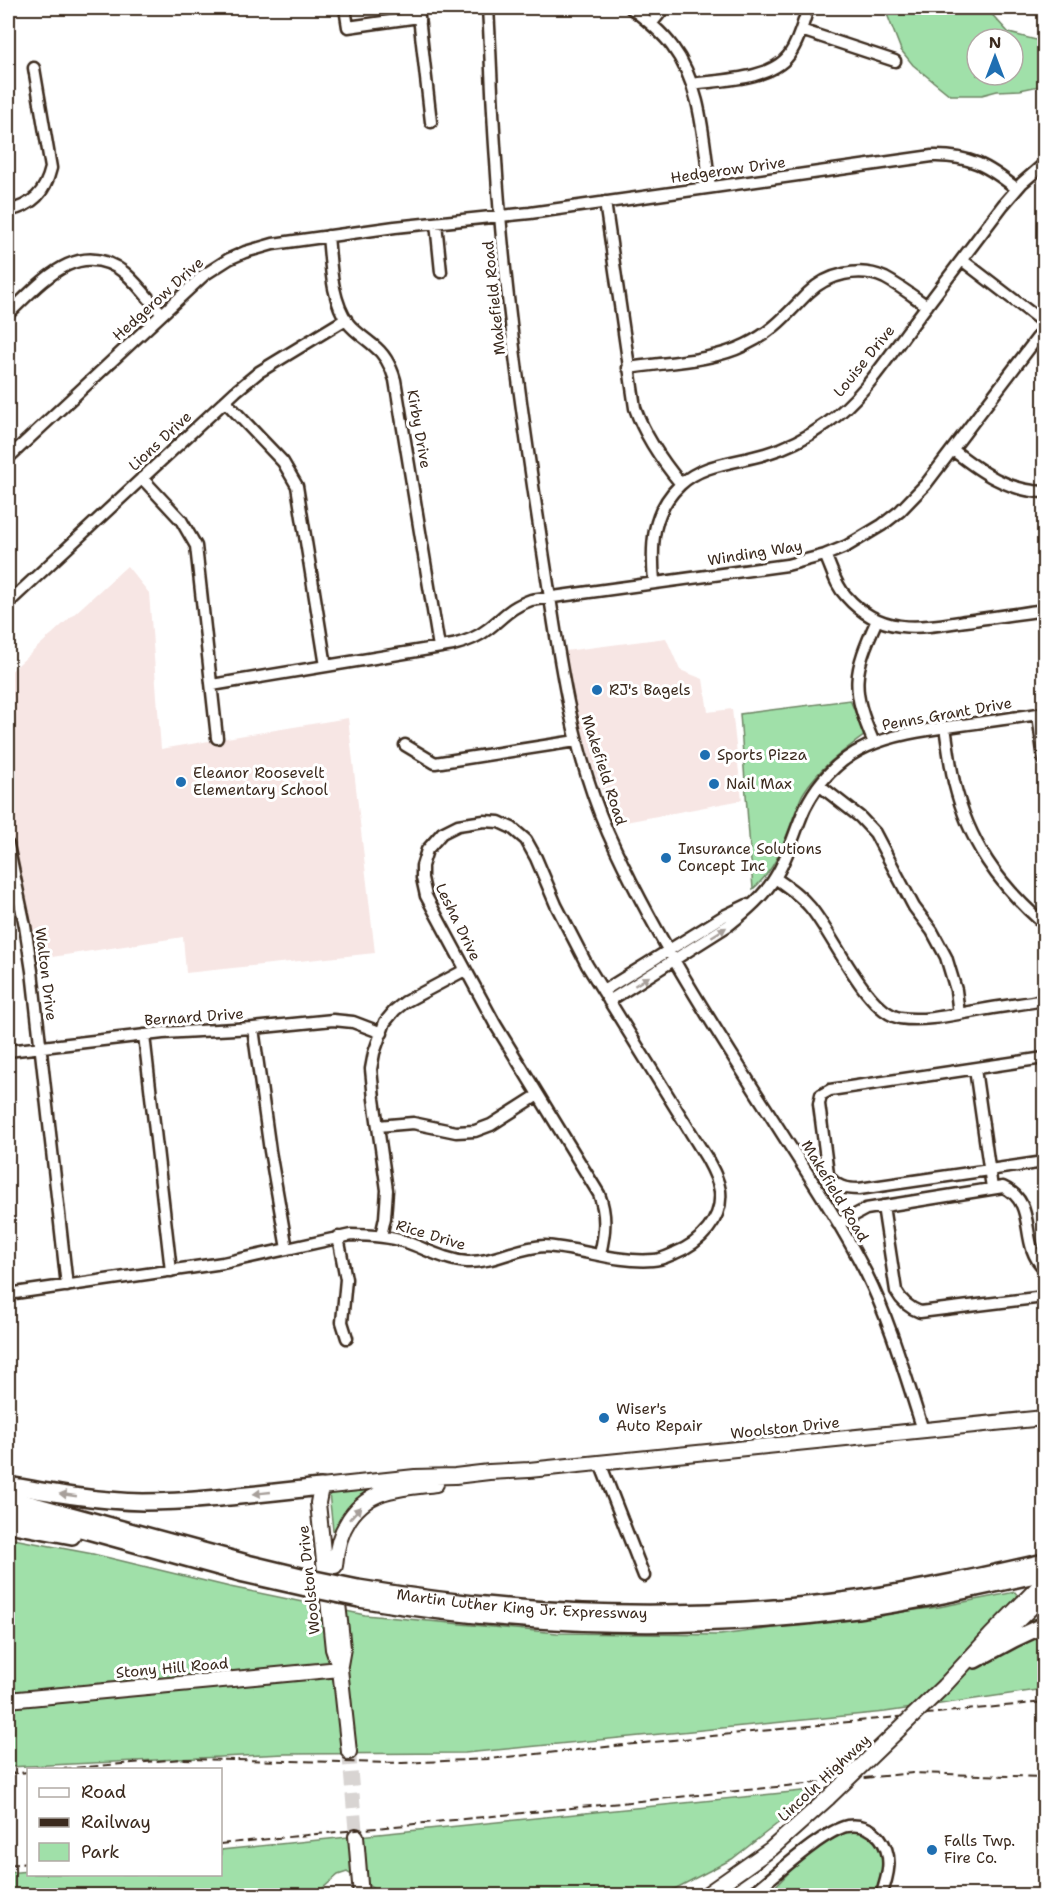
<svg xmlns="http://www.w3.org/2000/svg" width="1052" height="1903" font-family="'Shantell Sans',sans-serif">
  <rect width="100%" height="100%" fill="#fff"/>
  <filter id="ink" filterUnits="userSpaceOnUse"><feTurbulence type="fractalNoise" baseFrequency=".0167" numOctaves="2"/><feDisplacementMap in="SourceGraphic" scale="12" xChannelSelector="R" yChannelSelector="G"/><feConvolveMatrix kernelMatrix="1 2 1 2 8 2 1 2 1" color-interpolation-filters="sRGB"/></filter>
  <g filter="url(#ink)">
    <path fill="#f7e6e4" d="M127,566L149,593L161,749L348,718L375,953L186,973L183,937L39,959L8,815V674Z
      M666,638L680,670L703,679L708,712L732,709L742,800L615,824L593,769L576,711L565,651Z"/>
    <path fill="#a0e0a9" stroke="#6e8564" stroke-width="1.5" fill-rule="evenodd" d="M897,8H986L1009,33L1044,42V85L1020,90L997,91L982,95H950L913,65L901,50L887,14ZM977,39H1013V75H977Z
      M850,700L865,735C843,751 819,768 804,792C800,798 798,806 795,813C784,842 777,868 753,889L740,714Z
      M385,1486L338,1531L333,1530L329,1493Z
      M8,1538L93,1554L230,1587L365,1615L557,1633L720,1635L939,1607L1015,1592L1044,1632V1689L885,1712L465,1753L285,1754L8,1767Z
      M822,1789L732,1859L665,1894L661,1895L564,1896L557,1891L499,1896L381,1895L371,1887L347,1872L338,1875L315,1895L8,1896V1873L28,1871V1874H220L221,1850Z
      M862,1829L880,1842L885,1865L875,1895L766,1896L808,1853L837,1833Z"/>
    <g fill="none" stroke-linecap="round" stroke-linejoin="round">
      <path stroke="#d8d4d2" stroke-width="14" stroke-dasharray="14 7" stroke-linecap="butt" d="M349,1752L356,1836"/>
      <defs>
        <path id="minor" d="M345,8L348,27L419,17L431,122
          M488,8C491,58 492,109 496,160C504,291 523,422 543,552C558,648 569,744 608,833C657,942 724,1042 788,1143C815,1185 843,1228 866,1273C891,1323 906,1378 923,1430
          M631,8C645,19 661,31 672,46C702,86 703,139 710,187
          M651,24L664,8
          M801,30L895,61
          M692,84C720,80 771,80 789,55C799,41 803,23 808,8
          M605,202L635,408C645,437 662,461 681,484
          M8,211C33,205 45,193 51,168L34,68
          M436,223L441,272
          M328,236C331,265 331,299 348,323C355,332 365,338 373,345C385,354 391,366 395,380L439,647
          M962,260L1044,323
          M8,314C40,284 78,236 125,273C139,285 150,301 162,314
          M628,368C665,362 711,362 745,345C773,332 787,314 808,293C827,274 860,266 885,278C900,286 913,296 927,306
          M225,401L283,462L297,486L326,666
          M953,450C981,472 1008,491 1044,492
          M8,458L204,275L229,259L245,252L273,244L395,227L530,213L932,156C970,155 988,166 1017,189
          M142,478L181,520L196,546L217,738
          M825,555C832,569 835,585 846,596C881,636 920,628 966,621C992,617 1018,614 1044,610
          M654,582C651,545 651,513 680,485C703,463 736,463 765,454C786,448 808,437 826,424C859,401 883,365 907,332C939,290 971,247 1003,205L1022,183L1044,164
          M8,603L236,391L259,372L346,319
          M212,685L453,645C465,642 478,637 488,629C505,616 509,608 531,600L787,565L825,555L847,546L882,525L900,511L926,484L1044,329
          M1038,714L1044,760
          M945,727C948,746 950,764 954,782C969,843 998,884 1044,924
          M874,743C850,688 853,673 877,620
          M405,745L435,763L576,741
          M819,785L860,817L875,833L914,907L932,931L946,957L956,990L959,1014
          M8,845L25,926L32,971L67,1286
          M775,878C788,887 800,895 810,907C833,934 866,1012 900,1018C926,1022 956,1014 981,1010C1002,1006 1023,1004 1044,1000
          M603,991L724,916L747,905
          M609,1001L729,925C746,911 765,895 776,876C789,855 795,830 805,808C837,744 889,735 954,726C984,722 1014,718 1044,713
          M253,1028L270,1151L287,1249
          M144,1035L171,1271
          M8,1051L163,1033L253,1028L333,1020L353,1022L382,1033
          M1044,1058L830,1090L821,1095L819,1104L828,1174C835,1187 846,1189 859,1189L1044,1162
          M975,1069L992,1188
          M378,1126L413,1123L456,1132L475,1131L491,1125L538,1095
          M883,1206L896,1291C902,1302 909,1308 920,1312L1044,1297
          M838,1224L866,1209L1003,1187C1039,1203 1018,1244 1044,1268
          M381,1236L385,1218L387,1190L374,1099L371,1069L374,1053L385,1022L395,1010L405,1002L465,970
          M338,1237L346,1279L342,1322L347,1338
          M8,1294L223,1263L351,1235C370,1235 388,1236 406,1242C426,1249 445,1260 467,1262C493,1263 518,1247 544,1246C580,1248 616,1263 653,1260C661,1260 668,1256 675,1253C700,1243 723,1220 720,1191C718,1178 712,1168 706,1157L587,965L556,905L536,858L526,840L512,828L499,822L484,821L458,825L442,833L427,850L422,866V878L426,896L495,1024L599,1194C607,1215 605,1233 600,1254
          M600,1463L644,1576
          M749,1896C773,1878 821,1832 847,1826C860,1824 872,1828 880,1838C894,1856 888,1876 881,1896"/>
        <path id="major" d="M321,1487L415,1477L455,1476L489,1472L529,1470L1044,1418
          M321,1487L318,1503L333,1649L340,1669L349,1752
          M335,1566C337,1532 353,1500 389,1491C404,1487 421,1486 436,1484
          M336,1586L343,1648L340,1665
          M994,1644L1044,1595
          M944,1686L990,1636L1044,1581
          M8,1700L340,1669
          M356,1836L361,1896
          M704,1896L771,1849L828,1798"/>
        <g id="highway">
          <path d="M8,1485C53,1493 97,1501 143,1502C202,1502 262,1493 321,1487"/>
          <path d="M8,1498L247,1563L305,1577"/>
          <path d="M8,1509L244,1574L306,1588"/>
          <path d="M8,1524L72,1536"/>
          <path id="s1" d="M358,1588C523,1616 691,1622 857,1599C920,1590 982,1576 1044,1562"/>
          <path d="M359,1599C524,1627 691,1632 857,1610C920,1601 982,1587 1044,1573"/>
          <path d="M975,1660L1014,1639L1044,1625"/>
        </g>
      </defs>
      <use href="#minor" stroke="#3b2a1e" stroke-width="15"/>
      <use href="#major" stroke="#3b2a1e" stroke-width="18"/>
      <use href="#highway" stroke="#3b2a1e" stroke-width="20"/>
      <use href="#minor" stroke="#fff" stroke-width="10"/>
      <use href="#major" stroke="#fff" stroke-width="14"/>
      <use href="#highway" stroke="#fff" stroke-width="15"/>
      <path stroke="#3b2a1e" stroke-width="2" stroke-dasharray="9 4.5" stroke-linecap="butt" d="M49,1770L181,1759L402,1763L488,1759L1044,1702
        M8,1774L28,1772
        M220,1844L913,1773L1044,1777
        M8,1865L28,1863"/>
      <defs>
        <path id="major-bridge" d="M828,1798L944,1686"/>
        <path id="highway-bridge" d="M305,1577L358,1588
          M306,1588L359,1599"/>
      </defs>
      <use href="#major-bridge" stroke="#3b2a1e" stroke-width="18" stroke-linecap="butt"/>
      <use href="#highway-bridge" stroke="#3b2a1e" stroke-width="20" stroke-linecap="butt"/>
      <use href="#major-bridge" stroke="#fff" stroke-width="14"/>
      <use href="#highway-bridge" stroke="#fff" stroke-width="15"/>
    </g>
    <defs><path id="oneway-solid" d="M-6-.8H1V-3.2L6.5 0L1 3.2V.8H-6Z" transform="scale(1.5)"/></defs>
    <g fill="#a79f9a">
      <use href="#oneway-solid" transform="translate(719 932) rotate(-32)"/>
      <use href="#oneway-solid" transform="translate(642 981) rotate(-32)"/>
      <use href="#oneway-solid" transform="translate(262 1493) rotate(174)"/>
      <use href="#oneway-solid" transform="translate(68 1495) rotate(-172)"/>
      <use href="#oneway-solid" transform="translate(355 1513) rotate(-48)"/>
    </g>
  </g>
  <g fill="#1f6fb2" stroke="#fff" stroke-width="2">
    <circle cx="597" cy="690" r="6"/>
    <circle cx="705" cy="755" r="6"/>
    <circle cx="181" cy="782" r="6"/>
    <circle cx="714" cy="784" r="6"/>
    <circle cx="666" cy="858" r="6"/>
    <circle cx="604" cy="1418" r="6"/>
    <circle cx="932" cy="1850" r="6"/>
  </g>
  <g text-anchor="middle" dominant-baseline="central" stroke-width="6" stroke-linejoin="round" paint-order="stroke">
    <g font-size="15" fill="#3b2a1e" stroke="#fff">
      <text transform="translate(728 170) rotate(-8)">Hedgerow Drive</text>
      <text transform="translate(494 298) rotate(-96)">Makefield Road</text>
      <text transform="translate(158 299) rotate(-42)">Hedgerow Drive</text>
      <text transform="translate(864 361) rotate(-51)">Louise Drive</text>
      <text transform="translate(419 429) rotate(80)">Kirby Drive</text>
      <text transform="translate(160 441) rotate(-43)">Lions Drive</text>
      <text transform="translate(755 553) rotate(-9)">Winding Way</text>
      <text transform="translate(947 714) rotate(-10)">Penns Grant Drive</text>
      <text transform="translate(604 770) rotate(72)">Makefield Road</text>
      <text transform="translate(458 922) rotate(64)">Lesha Drive</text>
      <text transform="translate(46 974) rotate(83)">Walton Drive</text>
      <text transform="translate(194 1017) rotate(-4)">Bernard Drive</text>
      <text transform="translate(835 1191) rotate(59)">Makefield Road</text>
      <text transform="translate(431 1235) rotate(17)">Rice Drive</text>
      <text transform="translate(785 1428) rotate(-6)">Woolston Drive</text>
      <text transform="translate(309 1580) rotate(-96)">Woolston Drive</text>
      <text stroke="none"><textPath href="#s1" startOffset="165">Martin Luther King Jr. Expressway</textPath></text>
      <text transform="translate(172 1668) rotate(-5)">Stony Hill Road</text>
      <text transform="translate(824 1778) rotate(-43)">Lincoln Highway</text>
    </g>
    <g font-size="15" fill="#3b2a1e" stroke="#fff" text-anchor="start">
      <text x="609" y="690">RJ's Bagels</text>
      <text x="717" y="755">Sports Pizza</text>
      <text x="193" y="773">Eleanor Roosevelt<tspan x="193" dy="17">Elementary School</tspan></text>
      <text x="726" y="784">Nail Max</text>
      <text x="678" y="849">Insurance Solutions<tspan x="678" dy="17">Concept Inc</tspan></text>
      <text x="616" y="1409">Wiser's<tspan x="616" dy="17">Auto Repair</tspan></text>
      <text x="944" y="1841">Falls Twp.<tspan x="944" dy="17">Fire Co.</tspan></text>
    </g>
  </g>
  <rect width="1052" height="1903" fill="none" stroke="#fff" stroke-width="30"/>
  <rect x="15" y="15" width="1022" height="1873" fill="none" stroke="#3b2a1e" stroke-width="2" filter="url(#ink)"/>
  <rect x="27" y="1768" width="195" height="108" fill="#ffffff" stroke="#b1aaa5" stroke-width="1.5"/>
  <rect x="39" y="1788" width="30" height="9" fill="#ffffff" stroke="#b1aaa5" stroke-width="1.5"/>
  <text x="81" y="1798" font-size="18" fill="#3b2a1e">Road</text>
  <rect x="39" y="1818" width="30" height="9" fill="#3b2a1e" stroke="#b1aaa5" stroke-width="1.5"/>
  <text x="81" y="1828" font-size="18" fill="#3b2a1e">Railway</text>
  <rect x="39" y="1843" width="30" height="18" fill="#a0e0a9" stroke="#b1aaa5" stroke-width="1.5"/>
  <text x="81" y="1858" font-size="18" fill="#3b2a1e">Park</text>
  <g transform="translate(995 57)"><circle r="28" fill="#ffffff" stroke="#b1aaa5" stroke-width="1.5"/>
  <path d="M0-4.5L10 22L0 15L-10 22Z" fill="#1f6fb2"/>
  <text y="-9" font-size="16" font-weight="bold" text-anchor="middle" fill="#3b2a1e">N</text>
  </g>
</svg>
